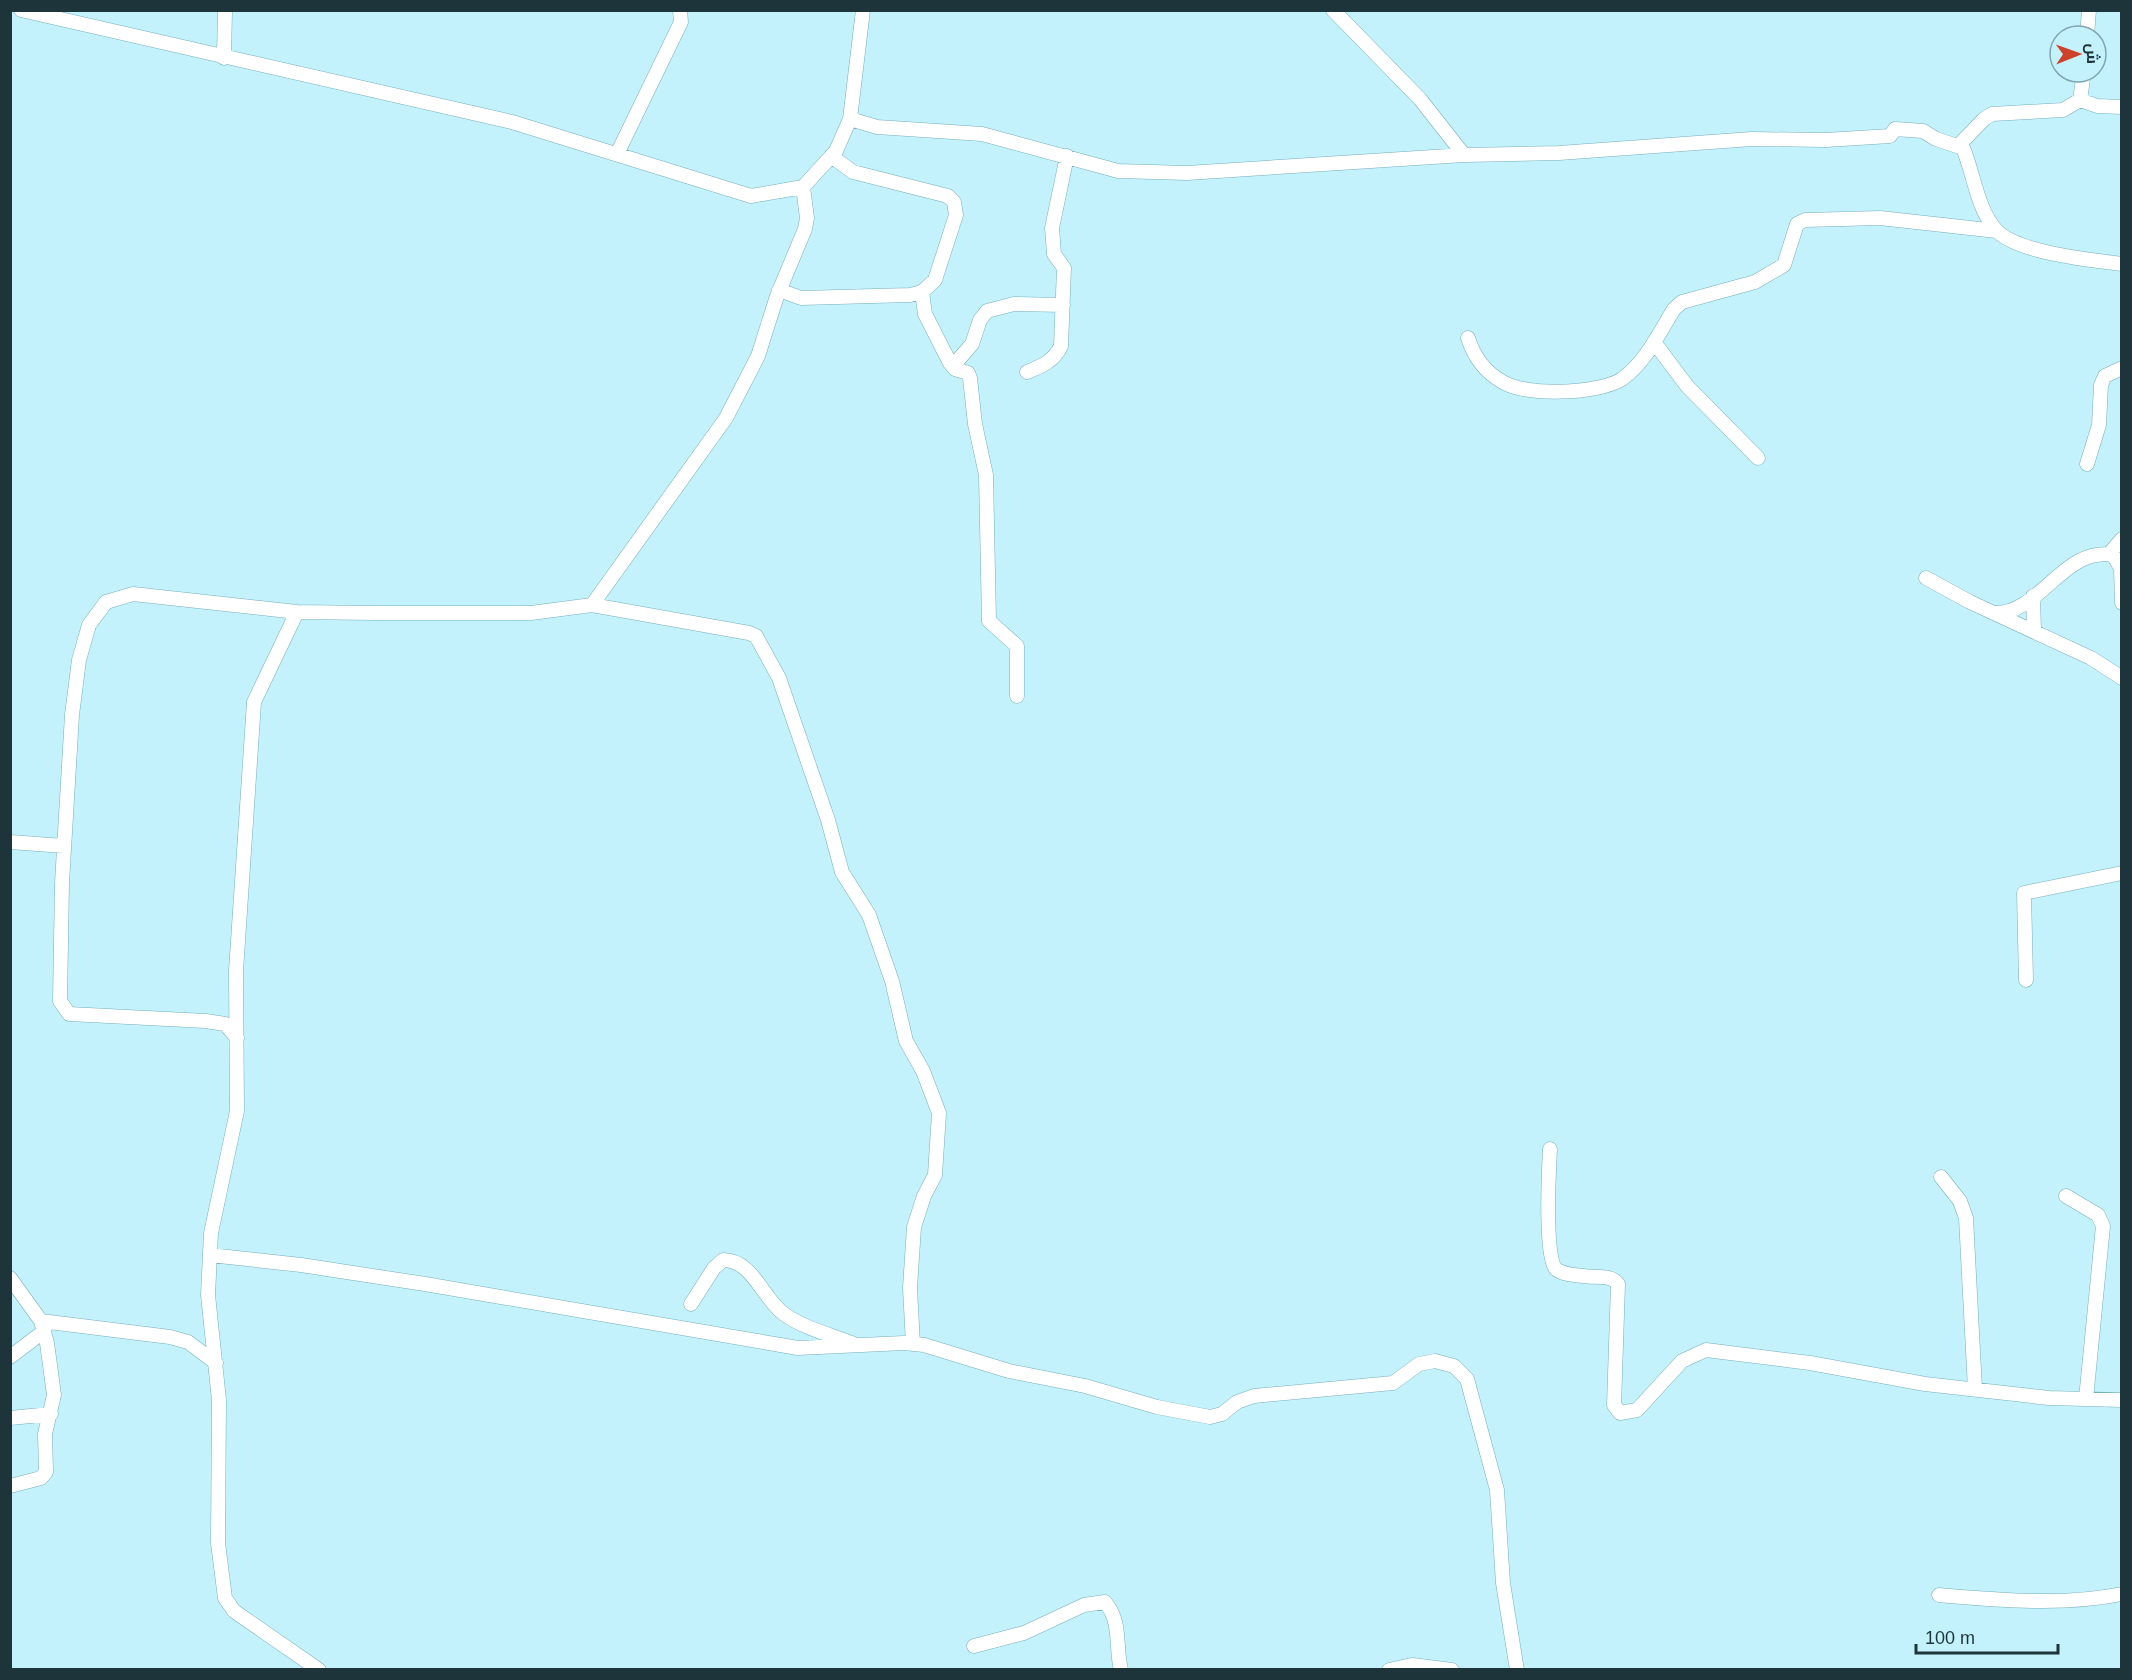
<svg xmlns="http://www.w3.org/2000/svg" width="2132" height="1680" font-family="Arial,Cairo,sans-serif">
  <rect width="100%" height="100%" fill="#c3f2fc"/>
  <g fill="none" stroke-linecap="round" stroke-linejoin="round">
    <defs>
      <path id="minor" d="M21,10L512,122L751,196L803,187L836,151L850,119L863,10
        M1333,10L1420,99L1464,155
        M2087,36L2089,10
        M224,58L225,10
        M2080,100L2097,106L2122,107
        M850,119L877,127L982,134L1118,171L1187,173L1464,155L1559,153L1752,139L1826,140L1890,136L1895,129L1923,131L1936,139L1963,148C1974,174 1977,209 1996,230C2017,253 2091,260 2122,264
        M1959,145L1984,119L1992,114L2063,110L2080,100L2084,72
        M617,154L681,22L680,10
        M779,290L801,298L910,295L922,292L935,280L956,215L954,202L948,196L853,172L831,156
        M922,292L925,314L950,363L955,369L968,373L970,378L975,424L986,475L989,621L1017,646V696
        M1468,338C1474,357 1484,371 1501,381C1524,397 1599,394 1622,379C1646,362 1659,333 1674,309L1682,302L1755,282L1784,265L1797,224L1805,220L1880,218L1997,231
        M1654,342L1687,386L1758,458
        M953,366L972,344L980,320L987,311L1014,304L1063,305
        M1027,372C1042,366 1054,361 1061,346L1064,268L1054,254L1052,228L1067,156
        M2087,464L2099,425L2101,385L2105,376L2122,368
        M2109,554L2122,539
        M1926,578L1970,602L2091,658L2122,678
        M2033,596L2034,631
        M592,605L726,418L758,356L777,296L805,229L807,218L803,187
        M297,612L254,702L236,971L237,1111L211,1233L208,1295L219,1400L218,1543L225,1598L234,1611L319,1670
        M1995,613C2040,614 2064,546 2113,555L2121,568L2122,603
        M10,842L64,846
        M2026,980L2024,893L2122,873
        M237,1038L225,1024L206,1021L69,1014L60,1001L62,883L72,715L79,660L89,625L106,602L133,594L297,612L374,613H531L592,605L749,633L756,636L779,678L828,820L842,872L869,915L892,981L906,1041L923,1071L939,1113L935,1175L924,1196L914,1227L910,1288L913,1344
        M1550,1149C1549,1168 1544,1258 1556,1269C1563,1275 1576,1275 1583,1276C1595,1278 1611,1274 1618,1284L1614,1405L1620,1413L1637,1410L1682,1361L1706,1350L1810,1363L1925,1384L2049,1398L2122,1400
        M1941,1177L1960,1201L1966,1218L1975,1389
        M2066,1196L2098,1215L2103,1226L2086,1399
        M210,1255L301,1265L425,1284L798,1348L904,1343L924,1345L1009,1371L1085,1386L1157,1407L1210,1417L1222,1414L1237,1402L1254,1396L1393,1383L1419,1364L1435,1361L1454,1366L1467,1379L1497,1490L1503,1583L1517,1670
        M10,1278L41,1321L47,1343L54,1395L45,1434L46,1472L41,1478L10,1486
        M691,1304L714,1268L723,1260C753,1260 762,1298 784,1314C803,1328 832,1335 854,1344
        M41,1321L170,1337L188,1342L216,1363
        M10,1357L43,1332
        M10,1418L51,1414
        M1939,1595C1998,1600 2063,1606 2122,1594
        M974,1646L1024,1633L1084,1605L1105,1602C1122,1622 1115,1646 1121,1670
        M1389,1670L1412,1665L1452,1670"/>
    </defs>
    <use href="#minor" stroke="#76afbb" stroke-width="15"/>
    <use href="#minor" stroke="#fff" stroke-width="14"/>
  </g>
  <rect width="2132" height="1680" fill="none" stroke="#1d353a" stroke-width="24"/>
  <g transform="translate(2078 54) rotate(89)"><circle r="28" fill="#c3f2fc" stroke="#81a6ae" stroke-width="1.5"/>
  <path d="M0-4.5L10 22L0 15L-10 22Z" fill="#ce422a"/>
  <text y="-9" font-size="16" font-weight="bold" text-anchor="middle" fill="#1d353a">ش</text>
  </g>
  <path d="M1916 1644v9h142v-9" fill="none" stroke="#1d353a" stroke-width="3"/>
  <text x="1925" y="1644" font-size="18" fill="#1d353a" stroke="#c3f2fc" stroke-width="4.5" paint-order="stroke">100 m</text>
</svg>
